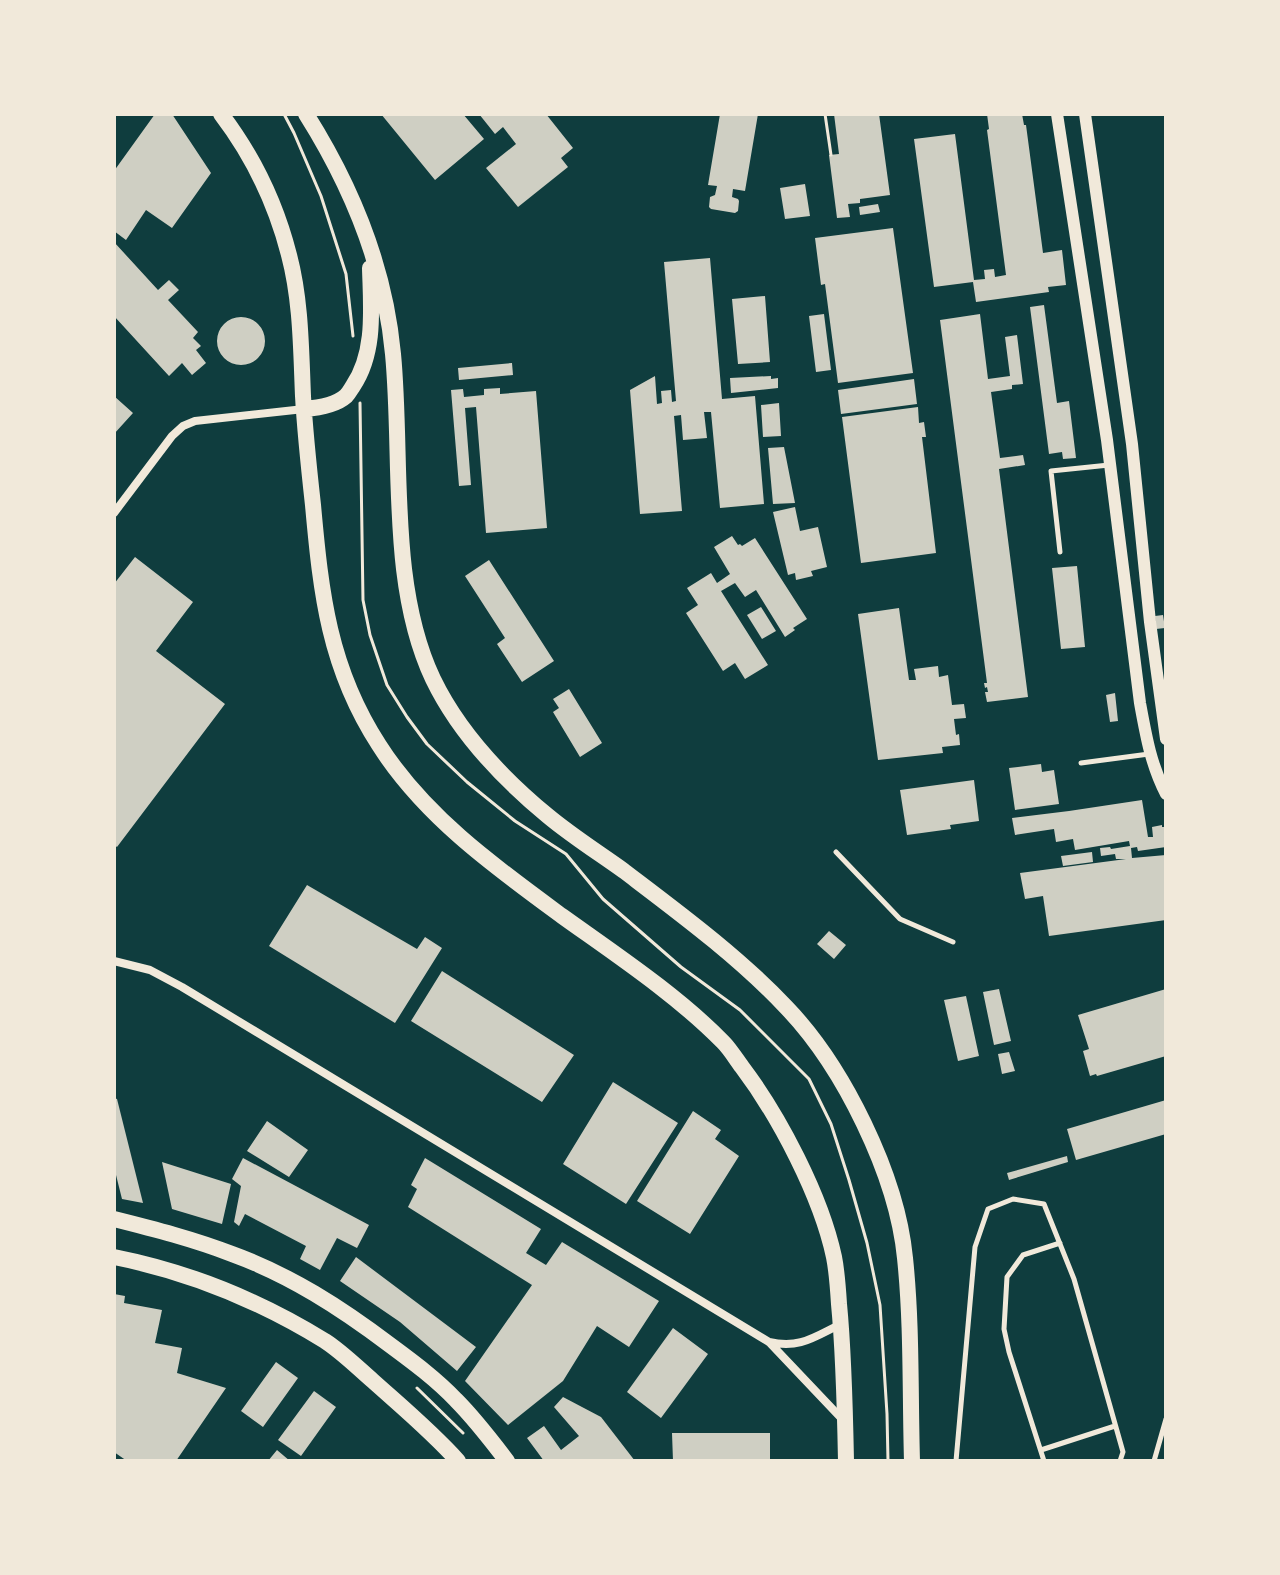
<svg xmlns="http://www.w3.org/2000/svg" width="1280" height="1575" font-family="'IBM Plex Sans',sans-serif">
  <rect width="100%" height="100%" fill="#0f3d3e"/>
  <path fill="#cfcfc3" d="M155,114H172L211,173L172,228L146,210L126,240L114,231V171Z
    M381,114H463L484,139L435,180Z
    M479,114H546L573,148L561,158L568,167L518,207L486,168L516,144L503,127L495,134Z
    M720,114H758L745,191L733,189L732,197L738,199L739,201L738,211L735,213L711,209L709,207L710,197L715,195L717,186L708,185Z
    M834,114H879L890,195L860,199V203L848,204L850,217L837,218L829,155L839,154Z
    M987,114H1022L1024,125H1026L1043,253L1062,250L1066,285L1048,287L1049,292L976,302L973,282L934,287L914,139L955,134L974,280L985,279L984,270L994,269L995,277L1006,275L987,130L989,129Z
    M805,184L810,216L785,219L780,188Z
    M878,204L880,212L860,215L859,207Z
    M893,228L913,373L838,383L825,284L821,285L815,238Z
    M114,242L158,290L169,280L179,290L168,300L198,332L193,338L201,346L196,350L206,363L192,375L182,363L169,376L114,316Z
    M710,258L722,399L755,396L764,504L720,508L711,412H704L707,438L683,440L681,415L674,416L682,511L640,514L630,390L655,376L657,404L662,403L661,391L671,390L672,402L676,401L664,262Z
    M765,296L770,362L738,364L732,299Z
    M1044,305L1057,403L1069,401L1076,458L1063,459L1062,452L1049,454L1030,307Z
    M824,314L831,370L816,372L809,316Z
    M980,314L988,379L1010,376L1005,337L1017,335L1023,384L1012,385V389L991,392L1000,458L1023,455L1025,465L999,469L1028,697L987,702L985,692H988L987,687L985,688L984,683H987L940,320Z
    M217 341a24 24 0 1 1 48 0a24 24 0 1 1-48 0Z
    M512,363L513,375L459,380L458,368Z
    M771,376V379L778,378V388L731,393L730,378Z
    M914,379L917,404L841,414L838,390Z
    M500,388V394L536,391L547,528L486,533L476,407L465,408L471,485L459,486L451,390L463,389L464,397L484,395V389Z
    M114,396L133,413L114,434Z
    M779,403L781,436L763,437L761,405Z
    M918,407L919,423L924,422L926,437H922L936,553L861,563L842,417Z
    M784,447L795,503L773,504L768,448Z
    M795,507L800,531L818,527L827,567L811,571L813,576L796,580L795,573L788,575L773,512Z
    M732,536L738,545L740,544L742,546L755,538L807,619L793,628L795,630L785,637L756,590L745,597L735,583L721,591L768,665L745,679L735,663L723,671L686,613L698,605L687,588L711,573L717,583L730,574L714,547Z
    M135,557L193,602L156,651L225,704L117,847L114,845V584Z
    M489,560L554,661L522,682L497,644L505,638L465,576Z
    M1077,566L1085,647L1061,649L1052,568Z
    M761,607L776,631L762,639L747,615Z
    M899,608L909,680H916L914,669L938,666L939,677L948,675L952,705L964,704L966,718L954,719L956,735L959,734L960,745L942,747L943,753L878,760L858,614Z
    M1163,615L1165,628L1156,629L1155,616Z
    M569,689L602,743L580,757L553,712L559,708L553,699Z
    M1115,693L1118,721L1110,722L1106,695Z
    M1041,764L1042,772L1054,770L1059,804L1015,810L1009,768Z
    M974,780L979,821L950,825L951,829L907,835L900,790Z
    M1142,800L1148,837H1153L1152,827L1162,825V827H1166V847L1138,851L1137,847L1131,848L1132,858L1166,855V920L1049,936L1043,896L1025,899L1020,873L1126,859H1116L1115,854L1101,856L1100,848L1110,847L1111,849L1130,846L1129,841L1075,850L1073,839L1056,842L1054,829L1015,835L1012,818L1069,811Z
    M1092,852L1093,862L1063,866L1061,856Z
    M307,885L417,949L425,937L442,948L395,1023L269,946Z
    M829,931L846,945L834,959L817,944Z
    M442,971L574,1055L542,1102L411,1021Z
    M999,989L1011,1041L994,1045L983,992Z
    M1166,989V1056L1097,1076L1096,1074L1090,1076L1083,1051L1089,1049L1078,1015Z
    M966,996L979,1056L958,1061L944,1000Z
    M1009,1052L1015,1071L1002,1074L998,1054Z
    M613,1082L678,1123L626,1204L563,1164Z
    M114,1098L117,1099L143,1203L122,1199L114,1167Z
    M1166,1100V1134L1076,1160L1067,1129Z
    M693,1111L721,1130L715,1139L739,1156L690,1234L637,1201Z
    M267,1121L308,1150L289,1177L247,1151Z
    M1067,1156L1068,1162L1009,1180L1007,1173Z
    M243,1158L369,1225L357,1248L337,1238L320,1270L300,1259L306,1246L245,1214L239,1226L234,1222L241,1186L232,1179Z
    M425,1158L541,1229L526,1253L546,1265L562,1242L659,1301L629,1347L597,1326L563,1381L508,1425L465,1381L532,1285L408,1207L417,1189L411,1185Z
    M162,1162L231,1184L222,1224L172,1209Z
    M356,1257L476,1347L457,1371L400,1322L340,1281Z
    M114,1294L125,1296L124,1303L162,1310L155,1343L182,1348L177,1373L226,1388L176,1461H127L114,1452Z
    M673,1328L708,1354L661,1418L627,1392Z
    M276,1362L298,1378L263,1427L241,1411Z
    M314,1391L336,1407L301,1456L278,1440Z
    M563,1397L601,1417L635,1461H544L527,1438L544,1426L561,1450L579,1436L554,1407Z
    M672,1433H770V1461H673Z
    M277,1450L290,1461H268Z"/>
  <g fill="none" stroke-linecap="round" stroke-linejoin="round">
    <path stroke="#f1e9da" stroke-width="3" d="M284,114L294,133L321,196L346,274L353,336
      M825,114L831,155
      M360,403L363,600L370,635L387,685L407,717L427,744L467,782L515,821L566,854L603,899L681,967L740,1010L809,1079L831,1124L849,1180L867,1243L880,1305L887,1414L888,1461
      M417,1388L463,1433"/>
    <path stroke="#f1e9da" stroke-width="5" d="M1060,552L1051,471L1109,465
      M1081,763L1149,754
      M836,852L900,919L953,942
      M1041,1450L1115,1426
      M956,1461L975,1247L988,1209L1013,1199L1044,1204L1074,1279L1123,1452L1120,1461
      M1044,1461L1009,1352L1004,1329L1007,1277L1023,1255L1060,1243
      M1154,1461L1166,1419"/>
    <path stroke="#f1e9da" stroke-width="8" d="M114,513L172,436L183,426L195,421L304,409
      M114,961L150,970L182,987L769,1342L843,1420
      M769,1342C800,1349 814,1337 841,1324"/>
    <path stroke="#f1e9da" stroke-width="12" d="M1057,114L1107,440L1140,703C1146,736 1151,765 1166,794
      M1085,114L1132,444L1150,622L1166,739"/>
    <path stroke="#f1e9da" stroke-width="16" d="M221,114C253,156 276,204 289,255C301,300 301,349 303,396C305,432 309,469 313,505C321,594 329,668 379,745C424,816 495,867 562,916C615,954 677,995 723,1042C730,1049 736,1059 742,1067C779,1116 821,1196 834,1257C837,1272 838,1288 839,1304C844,1356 845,1409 846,1461
      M306,114C352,187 385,267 393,354C403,458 388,584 433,679C459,733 502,778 548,816C572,836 599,853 624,871C678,912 739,957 786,1007C843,1066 897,1175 905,1258C912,1325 910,1393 912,1461
      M304,409C317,408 336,405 346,396C349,393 351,389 353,386C376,352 371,307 370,268
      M114,1219C154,1229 193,1239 232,1254C290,1275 341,1308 390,1345C413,1362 436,1379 456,1400C475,1419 491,1440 507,1461
      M114,1257C190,1272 260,1301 325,1341C342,1352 358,1368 373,1381C402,1407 432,1432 458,1461"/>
  </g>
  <rect width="1280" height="1575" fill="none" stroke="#f1e9da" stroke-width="232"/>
</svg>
